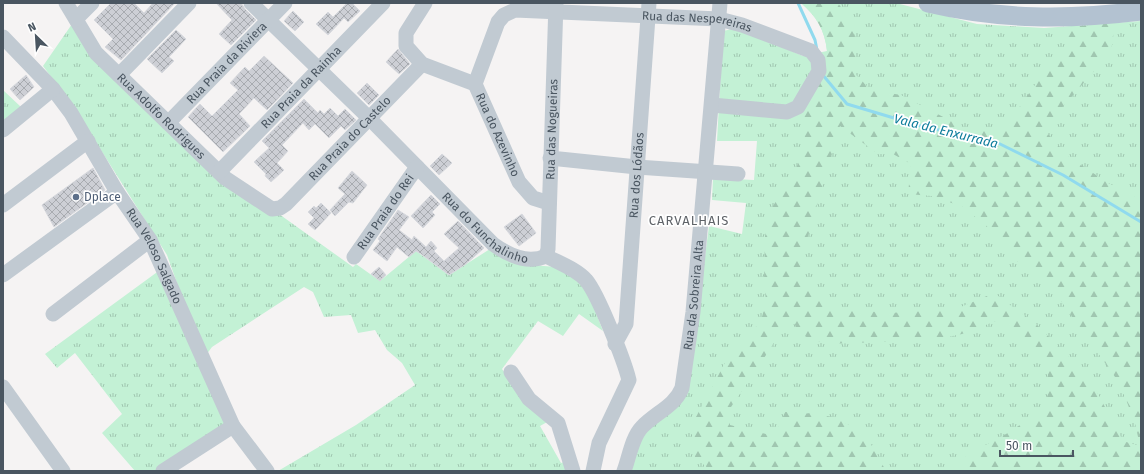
<svg xmlns="http://www.w3.org/2000/svg" width="1144" height="474" font-family="'Fira Sans',sans-serif">
  <defs>
    <pattern id="grass-tufts" width="24" height="20" patternUnits="userSpaceOnUse"><rect width="24" height="20" fill="#c3f1d5"/><path d="M3 7l-1-3M5 7V3M7 7l1-3M15 17l-1-3M17 17v-4M19 17l1-3" fill="none" stroke="#a0c6b0"/></pattern>
    <pattern id="forest-firs" width="22" height="20" patternUnits="userSpaceOnUse"><rect width="22" height="20" fill="#c3f1d5"/><path d="M5 1l3.5 6h-7zM16 11l3.5 6h-7z" fill="#a0c6b0"/></pattern>
    <pattern id="building-cross-hatch" width="8" height="8" patternUnits="userSpaceOnUse"><rect width="8" height="8" fill="#cdcfd5"/><path d="M0 0l8 8M0 8l8-8" fill="none" stroke="#a8abb0"/></pattern>
  </defs>
  <rect width="100%" height="100%" fill="#f5f3f3"/>
  <path fill="url(#grass-tufts)" d="M801,3H896L977,24L1044,28L1141,21V471H627L641,434L689,378L709,226L742,234L746,203L712,200L713,178L754,180L757,141H717L723,31L737,28L803,56L827,51C825,30 816,16 801,3Z
    M72,24L91,57L279,214L353,267L356,264L380,281L416,251L449,275L490,249L532,265L556,267L574,277L589,295L603,331L579,314L563,336L538,321L502,369L527,403L549,421L540,426L561,463L567,461L570,471H278L356,425L415,385L402,363L387,350L375,330L358,333L351,315L324,317L313,292L304,287L212,347L206,355L192,325L167,255L75,109L43,66Z
    M3,90L21,107L3,122Z
    M160,270L229,424L155,471H135L102,433L122,414L75,353L57,368L45,354Z"/>
  <path fill="url(#forest-firs)" fill-rule="evenodd" d="M801,3H838L854,26L856,57L853,72L871,90L901,95L972,132L998,129L1016,112L1046,69L1071,47L1065,27L1115,23L1111,52L1051,120L1047,133L1069,157L1108,183L1141,200V471H953L967,455L1006,434L1037,414L1047,404L1048,373L1035,350L996,321L962,334L933,340L826,344L799,334L792,318L783,320L772,346L729,410L730,425L770,435L779,426L785,412H798L833,417L864,432L886,471H711L693,455L692,433L696,417L726,361L761,321L766,301L764,283L765,236L773,206L794,174L806,143L797,103L821,58L827,51C825,30 816,16 801,3ZM840,126L878,154H893L911,164L908,194L932,196L963,207L989,228L1012,257L1056,294L1120,384L1135,423L1140,446L1123,441L1089,377L1036,324L994,293L956,309L889,313L832,308L800,279L801,260Z"/>
  <g fill="none" stroke-linecap="round" stroke-linejoin="round">
    <path stroke="#90daee" stroke-width="3" d="M798,3L815,40L817,50
      M822,74L847,104L924,127L994,141L1063,175L1141,222"/>
  </g>
  <path fill="url(#building-cross-hatch)" stroke="#d7d9de" d="M111,3H134L144,13L153,3H175L121,60L105,47L113,39L94,20Z
    M216,3H241L245,9L256,20L231,45L219,34L232,20Z
    M347,3H352L360,11L348,22L344,18L328,35L316,24L328,12L333,17Z
    M293,11L304,22L295,31L284,21Z
    M176,30L186,39L169,57L174,61L162,73L147,59Z
    M398,49L410,64L399,74L386,62Z
    M264,56L293,83L267,110L254,98L239,114L250,126L223,152L188,117L200,104L212,116L238,90L230,83L245,67L249,71Z
    M26,75L34,87L20,100L10,89Z
    M367,83L379,95L369,105L357,93Z
    M304,99L318,113L320,110L324,114L330,108L338,116L345,109L356,120L345,130L341,126L329,138L315,124L309,130L303,123L282,145L288,151L277,163L284,170L271,182L265,176L266,174L254,162L269,148L262,141Z
    M442,154L452,163L439,175L430,166Z
    M93,168L105,190L54,227L42,205Z
    M352,171L367,185L353,203L349,202L335,216L330,210L345,194L338,188Z
    M431,195L440,204L432,212L435,215L423,228L411,216Z
    M321,203L331,213L315,230L308,224L314,218L308,212L314,206L316,208Z
    M398,210L409,217L399,230L412,240L414,236L426,247L431,241L437,248L434,251L444,261L459,248L444,234L458,221L484,248L466,264L449,275L421,254L416,251L409,257L397,247L387,261L373,250L380,241L378,239Z
    M522,214L536,233L519,246L504,227Z
    M379,267L386,275L380,281L371,274Z"/>
  <g fill="none" stroke-linecap="round" stroke-linejoin="round">
    <g stroke="#c1cad2" stroke-width="15">
      <path id="s1" d="M66,3L96,53L225,178L272,209L280,208L286,204L422,64"/>
      <path id="s2" d="M251,3L369,118L493,244C508,255 528,264 546,256"/>
      <path id="s3" d="M425,3L406,33V46L422,64L475,84L519,182L533,198L549,203"/>
      <path d="M76,19L92,3"/>
      <path id="s4" d="M3,37L53,89L71,113L117,192L150,240L233,426L267,471"/>
      <path d="M119,75L189,3"/>
      <path id="s5" d="M475,84L498,22L504,15L515,10L719,19L742,25L811,51L818,60L819,71L798,107L787,112L712,105"/>
      <path id="s6" d="M168,123L285,3"/>
      <path d="M3,130L53,89"/>
      <path d="M550,158L637,167L738,174"/>
      <path id="s7" d="M219,172L383,3"/>
      <path d="M3,205L88,141"/>
      <path d="M546,256C559,263 576,269 586,280C598,294 624,360 629,380L599,443L593,471"/>
      <path id="s8" d="M546,256L548,249L556,3"/>
      <path id="s9" d="M354,257L417,167"/>
      <path d="M3,275L117,192"/>
      <path d="M53,314L150,240"/>
      <path id="s10" d="M615,344L626,324L649,3"/>
      <path d="M511,372L529,399L558,423L573,471"/>
      <path d="M3,387L63,471"/>
      <path d="M163,471L233,426"/>
      <path id="s11" d="M624,471C629,458 632,437 642,427C655,413 675,406 682,388L693,312L720,3"/>
    </g>
    <path stroke="#b3c2d1" stroke-width="19" d="M928,3C1001,20 1068,20 1141,11"/>
  </g>
  <circle fill="#5c6f8a" stroke="#fff" stroke-width="1.5" cx="76" cy="197" r="4"/>
  <g text-anchor="middle" dominant-baseline="central" stroke-width="3.5" stroke-linejoin="round" paint-order="stroke">
    <g font-size="12" fill="#4a5661" stroke="#fff">
      <text stroke="none"><textPath href="#s5" startOffset="270">Rua das Nespereiras</textPath></text>
      <text stroke="none"><textPath href="#s6" startOffset="84">Rua Praia da Riviera</textPath></text>
      <text stroke="none"><textPath href="#s7" startOffset="118">Rua Praia da Rainha</textPath></text>
      <text stroke="none"><textPath href="#s1" startOffset="149">Rua Adolfo Rodrigues</textPath></text>
      <text stroke="none"><textPath href="#s8" startOffset="127">Rua das Nogueiras</textPath></text>
      <text stroke="none"><textPath href="#s3" startOffset="185">Rua do Azevinho</textPath></text>
      <text stroke="none"><textPath href="#s1" startOffset="401">Rua Praia do Castelo</textPath></text>
      <text stroke="none"><textPath href="#s10" startOffset="172">Rua dos Lódãos</textPath></text>
      <text stroke="none"><textPath href="#s9" startOffset="55">Rua Praia do Rei</textPath></text>
      <text stroke="none"><textPath href="#s2" startOffset="326">Rua do Funchalinho</textPath></text>
      <text stroke="none"><textPath href="#s4" startOffset="268">Rua Veloso Salgado</textPath></text>
      <text stroke="none"><textPath href="#s11" startOffset="198">Rua da Sobreira Alta</textPath></text>
    </g>
    <g font-size="12" fill="#4e5e75" stroke="#fff" text-anchor="start">
      <text x="84" y="197">Dplace</text>
    </g>
    <g font-size="13" font-style="italic" fill="#0c7c9b" stroke="#fff">
      <text transform="translate(946 131) rotate(14)">Vala da Enxurrada</text>
    </g>
    <g font-size="13" letter-spacing="1" fill="#5f6368" stroke="#fff">
      <text x="689" y="220">CARVALHAIS</text>
    </g>
  </g>
  <rect width="1144" height="474" fill="none" stroke="#4a5661" stroke-width="8"/>
  <g transform="translate(36 36) rotate(335)" stroke="#ffffff" stroke-width="3" paint-order="stroke">
  <path d="M0-3L7 15L0 10L-7 15Z" fill="#4a5661"/>
  <text y="-6" font-size="11" font-weight="bold" text-anchor="middle" fill="#4a5661">N</text>
  </g>
  <path d="M1000 450v6h73v-6" fill="none" stroke="#4a5661" stroke-width="2"/>
  <text x="1006" y="450" font-size="12" fill="#4a5661" stroke="#ffffff" stroke-width="3" paint-order="stroke">50 m</text>
</svg>
